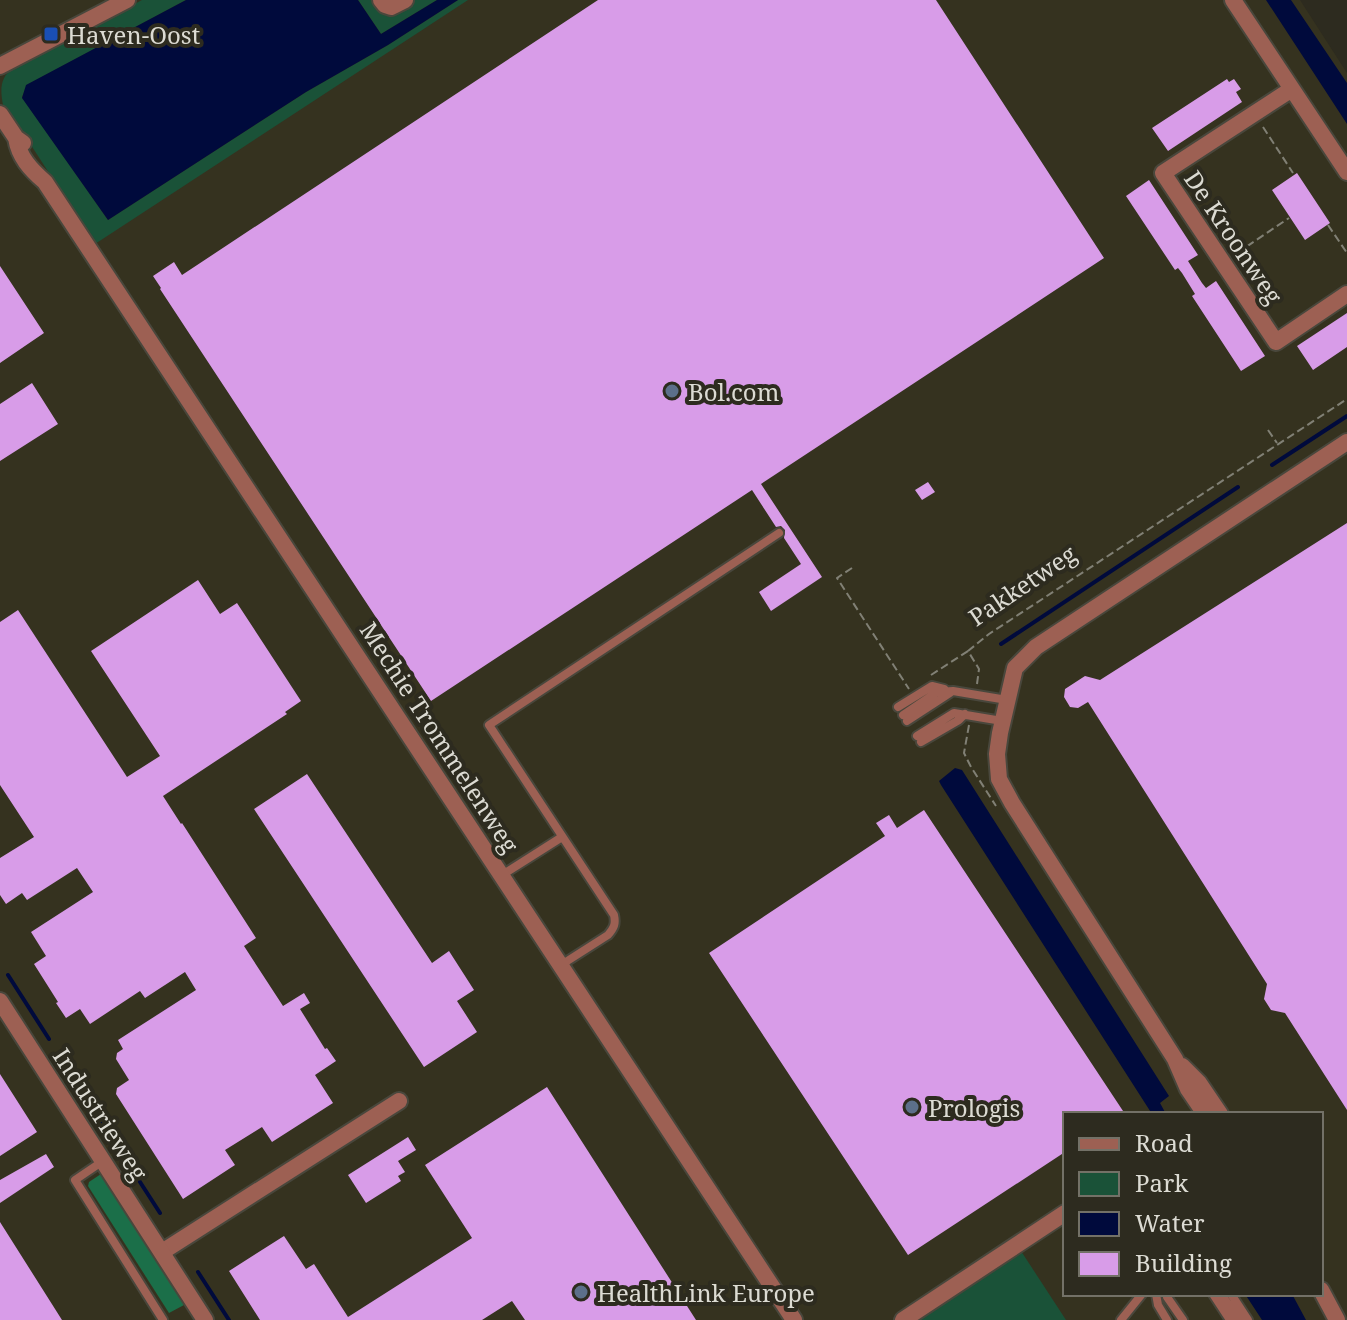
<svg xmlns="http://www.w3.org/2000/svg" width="1347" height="1320" font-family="'Noto Serif',serif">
  <rect width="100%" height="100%" fill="#2d2b1f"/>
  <path fill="#35321f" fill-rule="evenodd" d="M0,0H1300L1347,73V1320H0ZM1065,1114H1321V1294H1065Z"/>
  <path fill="#1a5238" d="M142,0H186L27,85L22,97L108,220L306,92L388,45L458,0H468L95,244L27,139L3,105C0,90 0,77 13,68Z
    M358,0H437L381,34Z
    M1021,1251L1066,1320H917Z"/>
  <path fill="#1b6f49" d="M101,1174L180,1298L184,1305L169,1313L88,1186L89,1182Z"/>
  <path fill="#000a3c" d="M186,0H358L381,34L437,0H458L388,45L306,92L108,220L22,98L26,85Z
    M1266,0H1291L1347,83V124Z
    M955,768L962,770L1169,1096L1160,1103L1166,1114H1152L941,785L939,781Z
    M1245,1294H1292L1306,1320H1262Z"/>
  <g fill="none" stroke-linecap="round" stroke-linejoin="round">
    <path stroke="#000a3c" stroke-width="4" d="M1272,465L1347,416
      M1001,644L1238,487
      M8,975L49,1039
      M73,1078L160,1213
      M198,1272L229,1320"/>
  </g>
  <path fill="#d89ce8" d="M598,0H936L1104,258L761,484L822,577L771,611L759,592L801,564L784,538L785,530L781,526L776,527L752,490L431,701L160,289L161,288L153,276L174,262L182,275Z
    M1227,79L1229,82L1234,79L1241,89L1236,92L1242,102L1168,151L1152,128Z
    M1297,173L1330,223L1305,240L1272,190Z
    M1149,180L1198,255L1188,261L1202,283L1206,288L1216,281L1265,356L1241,371L1192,296L1195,294L1182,273L1178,268L1175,270L1126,196Z
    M0,266L44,333L0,363Z
    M1347,313V347L1313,370L1297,346Z
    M32,383L58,424L0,461V404Z
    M928,482L935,492L922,500L915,490Z
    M1347,523V1110L1285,1013L1271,1010L1264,999L1267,984L1088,702L1078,708L1070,707L1064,697L1065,689L1085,676L1100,680Z
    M198,580L220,614L237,603L301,701L285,712L287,714L163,796L181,824L182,823L256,938L244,946L283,1006L304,993L310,1003L300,1009L325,1049L327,1048L336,1061L315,1075L333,1103L272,1142L262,1127L225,1150L235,1165L183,1199L116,1094L117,1088L129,1080L116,1059L117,1053L123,1049L118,1040L196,990L185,972L145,998L140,991L90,1024L80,1009L66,1018L56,1003L58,1002L34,964L46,956L31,932L93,892L77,868L27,900L22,893L6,904L0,895V858L34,837L0,785V622L18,610L127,777L160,756L91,651Z
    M307,774L432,963L449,951L474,990L457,1001L477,1032L424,1067L254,809Z
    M924,810L1125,1114H1065V1152L908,1255L709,953L885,836L876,823L889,815L897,828Z
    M0,1074L37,1132L0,1156Z
    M547,1087L696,1320H525L512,1301L482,1320H260L229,1271L284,1236L306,1269L314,1264L348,1317L472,1238L425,1165Z
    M408,1137L416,1150L398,1161L405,1172L398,1176L401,1181L366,1203L348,1175Z
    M46,1154L54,1167L0,1203V1180Z
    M0,1222L62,1320H0Z"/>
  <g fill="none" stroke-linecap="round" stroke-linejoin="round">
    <defs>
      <path id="service" d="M898,707L932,686L944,689
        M903,715L937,692L953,691L1007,700
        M907,721L950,693
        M917,736L954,713L1002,721
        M921,742L959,720L965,714
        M502,875L562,837
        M561,965L608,935C614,928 616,924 614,915L489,725L779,533
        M103,1161L75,1180L163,1320
        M1156,1294L1158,1305L1167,1320
        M1168,1294L1167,1297L1183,1320
        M1213,1294L1230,1320
        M1221,1294L1239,1320
        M1231,1294L1248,1320
        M1121,1320L1142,1294"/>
      <path id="minor" d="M381,0L385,5L391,7L405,0
        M1233,0L1347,172
        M1292,89L1163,173L1276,342L1347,294
        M0,114L16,138L23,143
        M16,138C19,157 30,169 45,182L794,1320
        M1182,1066L1199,1083L1220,1114
        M1205,1114L1188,1089L1175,1059L1012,803L999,779L997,754L1000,733L1015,668L1036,647L1347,442
        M162,1252L399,1101
        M1321,1290L1337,1320
        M903,1320L1065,1213"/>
      <path id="tertiary" d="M0,66L127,0
        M0,1001L205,1320"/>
    </defs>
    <use href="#service" stroke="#49473c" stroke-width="12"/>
    <use href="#minor" stroke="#49473c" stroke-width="20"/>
    <use href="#tertiary" stroke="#49473c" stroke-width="20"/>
    <path stroke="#818075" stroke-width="2" stroke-dasharray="8 4" stroke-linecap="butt" d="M1263,127L1293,173
      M1328,225L1347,253
      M1237,253L1289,218
      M1268,430L1277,443
      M852,568L837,578L909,689
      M931,675L968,651
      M977,684L979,669L968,651L989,634L1347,399
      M969,725L964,753L971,767L996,806"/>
    <use href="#service" stroke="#9d6053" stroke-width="8"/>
    <use href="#minor" stroke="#9d6053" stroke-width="16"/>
    <use href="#tertiary" stroke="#9d6053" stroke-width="16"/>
  </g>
  <rect fill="#1a4fb4" stroke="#2d2b1f" stroke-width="3" x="43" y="26" width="16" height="16" rx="4"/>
  <g fill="#5c6f8a" stroke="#2d2b1f" stroke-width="3">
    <circle cx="672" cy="391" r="8"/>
    <circle cx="912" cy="1107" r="8"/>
    <circle cx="581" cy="1292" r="8"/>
  </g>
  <g text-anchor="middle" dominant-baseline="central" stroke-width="8" stroke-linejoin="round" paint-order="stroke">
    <g font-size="24" fill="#dcdbd3" stroke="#2d2b1f" text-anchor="start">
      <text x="67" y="34">Haven-Oost</text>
      <text x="688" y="391">Bol.com</text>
      <text x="928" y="1107">Prologis</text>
      <text x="597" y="1292">HealthLink Europe</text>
    </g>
    <g font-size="24" fill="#dcdbd3" stroke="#2d2b1f">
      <text transform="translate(1234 237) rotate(56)">De Kroonweg</text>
      <text transform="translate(1022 585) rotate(-34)">Pakketweg</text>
      <text transform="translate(440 737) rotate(57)">Mechie Trommelenweg</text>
      <text transform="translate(101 1114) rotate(57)">Industrieweg</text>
    </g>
  </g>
  <rect x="1063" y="1112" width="260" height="184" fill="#2d2b1f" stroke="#737167" stroke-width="2"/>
  <rect x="1079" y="1138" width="40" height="12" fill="#9d6053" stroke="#737167" stroke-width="2"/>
  <text x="1135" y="1152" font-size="24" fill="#dcdbd3">Road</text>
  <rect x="1079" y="1172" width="40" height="24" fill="#1a5238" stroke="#737167" stroke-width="2"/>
  <text x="1135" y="1192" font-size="24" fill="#dcdbd3">Park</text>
  <rect x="1079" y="1212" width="40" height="24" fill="#000a3c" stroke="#737167" stroke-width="2"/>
  <text x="1135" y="1232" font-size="24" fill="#dcdbd3">Water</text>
  <rect x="1079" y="1252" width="40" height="24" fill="#d89ce8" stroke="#737167" stroke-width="2"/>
  <text x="1135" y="1272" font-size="24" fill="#dcdbd3">Building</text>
</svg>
